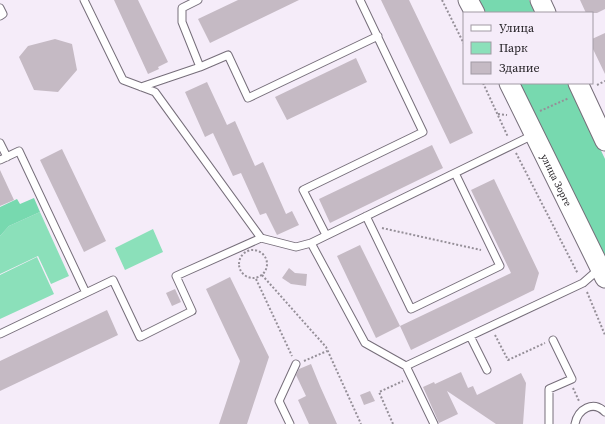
<svg xmlns="http://www.w3.org/2000/svg" width="605" height="424" font-family="'Source Serif 4',serif">
  <rect width="100%" height="100%" fill="#f5ecf9"/>
  <path fill="#8be0ba" d="M40,212L69,276L51,284L38,256L0,274V236L9,226Z
    M153,229L163,252L125,270L115,248Z
    M37,257L54,294L0,319V275Z"/>
  <path fill="#77d9af" d="M476,0H529L536,13H482Z
    M516,83H569L605,159V264Z
    M34,198L40,212L9,226L0,236V207L17,199L20,204Z"/>
  <path fill="#c5bac4" d="M114,0H138L168,62L158,67L159,69L148,74Z
    M238,0H299L210,43L198,19Z
    M381,0H409L473,133L450,144Z
    M580,0H605V9L597,13H586Z
    M605,33V74L592,47V39Z
    M55,39L72,44L77,70L58,92L34,90L19,57L28,46Z
    M356,58L367,82L287,120L275,97Z
    M207,82L227,125L235,121L255,166L263,162L286,214L292,211L299,225L277,235L266,213L260,215L241,173L233,176L213,133L205,137L185,92Z
    M432,145L443,168L330,223L319,199Z
    M62,149L106,241L84,252L40,160Z
    M0,170L14,200L0,206Z
    M494,179L539,273L534,290L411,350L400,326L511,273L471,190Z
    M360,245L400,326L376,338L337,256Z
    M289,268L295,273L307,274L306,286L291,284L282,278Z
    M230,277L269,357L247,424H219L240,361L206,289Z
    M175,289L181,302L172,306L166,293Z
    M107,310L118,335L0,391V361Z
    M311,364L320,386L337,424H309L298,400L306,396L296,375L299,369Z
    M461,372L468,388L473,386L477,395L521,373L526,383L523,424H496L447,391L458,414L439,423L423,387L434,382L435,384Z
    M370,391L375,401L364,405L360,395Z"/>
  <g fill="none" stroke-linecap="round" stroke-linejoin="round">
    <defs>
      <path id="lane" d="M84,0L123,80L155,92L261,238L296,247L311,243L533,135
        M0,8L3,14L0,16
        M200,67L228,55L248,98L378,36
        M141,87L200,67L182,22V8L198,0
        M0,143L7,157
        M0,160L19,151L86,293
        M366,216L411,309L500,266L455,173
        M326,235L303,190L423,132L360,0
        M311,243L365,343L406,366L583,283L599,269
        M0,334L113,280L140,337L192,311L176,276L261,238
        M470,336L487,370
        M406,366L434,424
        M290,424L279,401L296,364
        M549,424V389L572,379L553,340
        M575,424C578,409 593,400 605,412"/>
      <g id="secondary">
        <path d="M468,0L475,13"/>
        <path d="M540,0L546,13"/>
        <path id="s1" d="M509,83L605,278"/>
        <path d="M578,83L605,141"/>
      </g>
    </defs>
    <use href="#lane" stroke="#766e7a" stroke-width="9"/>
    <use href="#secondary" stroke="#766e7a" stroke-width="21"/>
    <path stroke="#958f98" stroke-width="2" stroke-dasharray="2 2" stroke-linecap="butt" d="M442,0L464,44
      M483,83L508,137
      M597,85L605,81
      M540,111L569,98
      M498,114L507,115
      M516,153L578,274
      M382,228L481,250
      M239 264a14 14 0 1 1 28 0a14 14 0 1 1-28 0Z
      M262,275L326,347L361,424
      M256,279L292,356
      M587,292L605,335
      M495,335L508,360L545,343
      M304,361L327,351
      M573,388L579,401
      M393,424L379,392L403,381"/>
    <use href="#lane" stroke="#fff" stroke-width="7"/>
    <use href="#secondary" stroke="#fff" stroke-width="19"/>
  </g>
  <g text-anchor="middle" dominant-baseline="central" stroke-width="3" stroke-linejoin="round" paint-order="stroke">
    <g font-size="10" fill="#232024" stroke="#f5ecf9">
      <text stroke="none"><textPath href="#s1" startOffset="108">улица Зорге</textPath></text>
    </g>
  </g>
  <rect x="463" y="12" width="130" height="72" fill="#f5ecf9" stroke="#a19aa4"/>
  <rect x="471" y="25" width="20" height="6" fill="#ffffff" stroke="#a19aa4"/>
  <text x="499" y="32" font-size="12" fill="#232024">Улица</text>
  <rect x="471" y="42" width="20" height="12" fill="#8be0ba" stroke="#a19aa4"/>
  <text x="499" y="52" font-size="12" fill="#232024">Парк</text>
  <rect x="471" y="62" width="20" height="12" fill="#c5bac4" stroke="#a19aa4"/>
  <text x="499" y="72" font-size="12" fill="#232024">Здание</text>
</svg>
